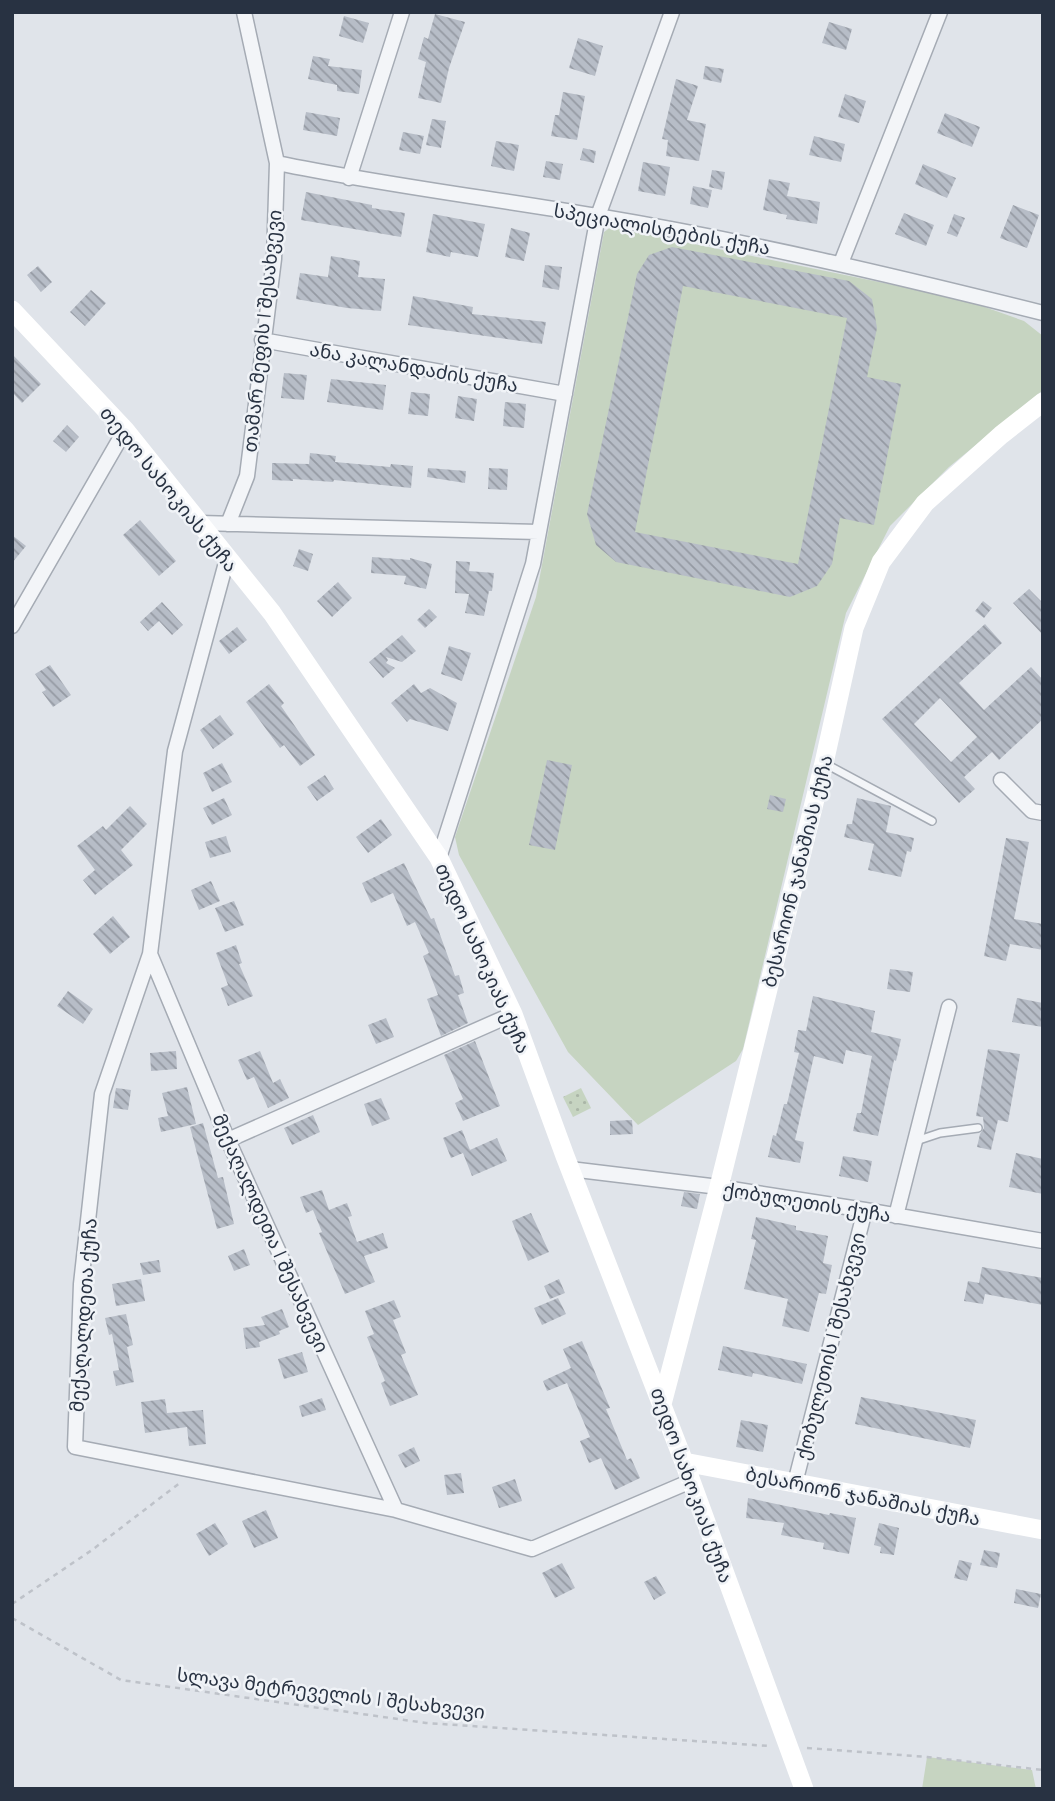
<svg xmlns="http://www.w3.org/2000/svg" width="1055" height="1801" font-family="Raleway,'Noto Sans Georgian',sans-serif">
  <defs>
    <pattern id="park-dots" width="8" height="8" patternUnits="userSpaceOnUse" patternTransform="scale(1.75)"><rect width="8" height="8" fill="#c6d4c1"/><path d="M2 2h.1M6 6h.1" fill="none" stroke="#aab6a7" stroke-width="1.8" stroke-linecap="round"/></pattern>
    <pattern id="building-back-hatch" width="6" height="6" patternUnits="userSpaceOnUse" patternTransform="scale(1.75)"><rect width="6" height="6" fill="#b7bdc7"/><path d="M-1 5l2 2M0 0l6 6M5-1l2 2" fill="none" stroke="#959aa3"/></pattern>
  </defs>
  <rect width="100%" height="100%" fill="#e0e4ea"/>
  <path fill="#c6d4c1" d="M611,227L962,299L1024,321L1043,336V390L949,467L890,526L846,613L743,1049L736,1061L638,1125L568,1052L459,855L455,837L536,597L604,232Z
    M927,1757L1032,1770L1036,1789H922Z"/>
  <path fill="url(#park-dots)" d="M581,1088L591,1108L573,1117L563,1097Z"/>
  <path fill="url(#building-back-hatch)" fill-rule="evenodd" d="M435,14L465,22L449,68L441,103L418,98L426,62L418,59L424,37L428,39Z
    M344,16L369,23L363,43L339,36Z
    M829,22L852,29L846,50L822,43Z
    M578,38L603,46L595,76L569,68Z
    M313,56L330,59L328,66L362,70L359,94L337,91V85L308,79Z
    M705,66L724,69L721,83L703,79Z
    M676,79L698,86L687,120L706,124L699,161L666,156L668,140L662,139Z
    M563,92L585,96L577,140L551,136L555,115H559Z
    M845,94L866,101L859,123L838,117Z
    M306,112L340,118L337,136L303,130Z
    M945,113L980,127L972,147L937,133Z
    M432,119L446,121L441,148L426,145Z
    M403,132L424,136L420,154L399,150Z
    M814,136L845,144L841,162L809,155Z
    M496,141L519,145L514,171L491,166Z
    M583,148L596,151L594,163L580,160Z
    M546,161L563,164L560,180L543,177Z
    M643,162L670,167L665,196L638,191Z
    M923,164L956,178L947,198L915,184Z
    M712,170L725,172L722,190L709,187Z
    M769,179L790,183L787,196L820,202L817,224L786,219L787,215L763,210Z
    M693,186L712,190L708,208L690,204Z
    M306,192L372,205V208L405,213L401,237L301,220Z
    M1013,205L1039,215L1027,248L1000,238Z
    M904,213L934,225L926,246L895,234Z
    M433,214L485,224L478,257L451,252L450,257L426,252Z
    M954,214L965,218L957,237L947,233Z
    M511,228L530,233L524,261L505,257Z
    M672,247L849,281L872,299L877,328L867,377L901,384L874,525L840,518L832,564L817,586L790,597L616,562L596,545L587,514L637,274L649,255ZM683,286L847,318L798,564L635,532Z
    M331,256L360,261L358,277L385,279L381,311L347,308L296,299L300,273L328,277Z
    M545,265L562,267L559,290L542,287Z
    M38,266L52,282L41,292L27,275Z
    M91,290L106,303L85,326L70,312Z
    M413,296L473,307L472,314L546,322L542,344L408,325Z
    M12,354L41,384L22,403L12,392Z
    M284,373L307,375L304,400L281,398Z
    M331,379L386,385L383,410L327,402Z
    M411,392L430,394L428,416L408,414Z
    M458,396L477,399L474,421L455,418Z
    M505,402L526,404L524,428L503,426Z
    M67,425L79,437L66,452L53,441Z
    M310,453L336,456L335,462L390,467L391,464L413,466L411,488L334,480L333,482L293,479V481L272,480V463L309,464Z
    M428,468L466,471L465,483L427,477Z
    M489,468L508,469L507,490L488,489Z
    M140,520L176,561L159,576L123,535Z
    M12,535L26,546L12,563Z
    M299,549L313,554L308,571L293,566Z
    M372,557L410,560V558L432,564L426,589L404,584L406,576L371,573Z
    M456,561L470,562L469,571L494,573L492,591H489L484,616L465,613L469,594L455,593Z
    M338,582L352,598L332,617L317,601Z
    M1029,589L1043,603V635L1013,603Z
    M983,601L992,608L984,618L975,611Z
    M162,602L183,625L172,635L159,621L148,631L140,622Z
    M429,609L437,617L425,628L417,620Z
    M985,624L1002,643L959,683L984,710L1031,667L1043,680V719L999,760L992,752L964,777L975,789L959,803L882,719ZM940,698L977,737L951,762L914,724Z
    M237,627L247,640L229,654L219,641Z
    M402,635L416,651L402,662L386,657L388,660L386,663L395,668L383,678L369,662Z
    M449,646L471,653L462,681L441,674Z
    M50,665L71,695L53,707L42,692L46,690L35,674Z
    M269,684L284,703L281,706L315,755L300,766L284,745L280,748L246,702Z
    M414,684L421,693L430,688L457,703L448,731L410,719L407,722L391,703Z
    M220,715L234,734L213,749L200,730Z
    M547,760L572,765L555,850L529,845Z
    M222,763L232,782L212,792L203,773Z
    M325,775L334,789L317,801L307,787Z
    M770,795L786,799L783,812L767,809Z
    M224,798L232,815L212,825L203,808Z
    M857,798L891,806L886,832L914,838L911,852L907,851L901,877L868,870L874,844L844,837L847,824H852Z
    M130,806L147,824L121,850L133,865L95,895L83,880L95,870L77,846L103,826L106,830Z
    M381,819L392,835L368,853L356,837Z
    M226,836L231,852L210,858L205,842Z
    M1006,838L1029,842L1014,919L1043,924V950L1010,944L1006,961L984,956Z
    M404,863L431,919L434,918L455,976L459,975L464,993L458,995L468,1023L441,1036L427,999L438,995L423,956L429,953L415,922L407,926L393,893L371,903L362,883Z
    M211,881L220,901L199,910L191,890Z
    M234,901L244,925L225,932L215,908Z
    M113,916L130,937L110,954L93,934Z
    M236,945L242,963L239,964L253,996L228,1006L221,988L228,985L216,953Z
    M890,969L913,972L910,992L887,989Z
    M68,991L93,1009L83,1024L57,1006Z
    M813,996L875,1011L871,1032L901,1039L896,1061L894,1060L878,1136L853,1131L857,1113H861L872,1056L846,1050L843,1064L814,1056L795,1140L804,1142L800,1163L768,1157L773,1135L776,1136L784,1104H787L799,1053L794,1052L798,1030L806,1031Z
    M1017,998L1043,1003V1027L1012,1022Z
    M386,1018L394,1037L376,1044L368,1025Z
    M475,1041L500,1106L463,1121L455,1103L463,1099L444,1055Z
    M988,1049L1020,1054L1008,1122L998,1120L991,1150L977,1147L980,1134L984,1128L983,1117L976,1116Z
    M176,1051L177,1069L151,1071L150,1053Z
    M260,1051L273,1083L280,1079L289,1098L268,1108L254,1077L247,1080L238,1060Z
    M187,1087L196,1124L161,1132L158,1118L168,1116L162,1093Z
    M116,1088L131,1090L128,1110L113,1108Z
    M381,1098L390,1119L372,1126L364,1104Z
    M313,1115L320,1132L292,1145L284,1128Z
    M632,1120L633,1134L610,1135V1121Z
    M203,1123L218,1178L223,1177L234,1224L217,1229L190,1127Z
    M462,1130L470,1150L451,1158L443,1138Z
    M497,1138L507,1161L472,1176L463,1153Z
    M1016,1153L1043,1159V1194L1009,1187Z
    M843,1156L872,1161L868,1182L839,1176Z
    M322,1190L329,1210L347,1203L352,1216L348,1217L357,1242L383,1233L388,1248L364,1256L375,1282L345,1294L319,1233L322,1232L313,1210L306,1213L300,1197Z
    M684,1192L700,1194L697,1209L681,1206Z
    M531,1213L549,1252L528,1261L512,1221Z
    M756,1217L796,1226V1230L828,1236L823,1263L832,1265L826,1294L819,1293L809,1332L782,1326L788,1299L744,1289L756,1240L751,1239Z
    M244,1249L250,1265L234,1271L228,1256Z
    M159,1260L161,1272L143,1275L140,1263Z
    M982,1267L1043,1278V1305L985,1294L983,1304L964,1301L968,1281L979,1283Z
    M141,1279L145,1301L116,1306L112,1284Z
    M559,1279L565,1293L550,1299L544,1286Z
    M558,1298L566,1314L542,1325L534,1308Z
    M394,1300L401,1317L393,1320L406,1353L401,1355L418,1395L390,1406L381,1383L385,1381L367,1337L374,1334L365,1311Z
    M282,1309L289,1327L279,1331L280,1334L259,1342L260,1347L246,1349L243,1328L265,1325L261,1317Z
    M126,1314L133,1345L127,1347L134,1382L116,1386L113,1371L119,1370L112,1334L109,1335L105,1318Z
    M582,1341L610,1408L606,1409L627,1460L631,1458L640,1478L615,1490L601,1458L589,1463L580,1441L590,1437L567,1383L547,1391L543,1381L571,1368L563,1349Z
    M723,1346L807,1364L802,1384L753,1373L752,1377L718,1370Z
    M302,1352L308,1372L284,1379L278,1359Z
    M861,1397L976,1420L970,1448L855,1424Z
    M322,1398L326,1410L302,1417L299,1406Z
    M165,1399L167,1413L203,1410L206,1444L189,1446L187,1427L145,1433L141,1402Z
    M741,1420L768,1425L763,1452L736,1447Z
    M414,1447L420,1461L405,1468L398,1455Z
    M461,1473L464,1493L447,1495L444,1475Z
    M515,1479L522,1501L499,1508L492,1487Z
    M748,1498L829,1515L830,1513L856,1518L849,1554L823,1549L824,1543L781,1535L784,1523L746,1518Z
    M266,1510L278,1538L254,1548L242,1521Z
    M215,1523L228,1544L209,1556L196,1534Z
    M879,1523L899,1528L894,1555L880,1553L881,1547L874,1545Z
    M984,1550L1000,1553L997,1568L980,1565Z
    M959,1560L972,1563L967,1581L954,1578Z
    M562,1563L575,1588L555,1598L542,1573Z
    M656,1576L666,1593L654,1600L644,1582Z
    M1016,1589L1041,1594L1038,1608L1014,1603Z"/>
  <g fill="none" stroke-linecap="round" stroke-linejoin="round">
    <defs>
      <path id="lane" d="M824,763L932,821
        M916,1141L940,1133L978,1128"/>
      <path id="street" d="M277,163C383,185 490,198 597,216C747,241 895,276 1043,313
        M349,178L402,12
        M841,263L940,12
        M262,340L565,394
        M200,523L539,532
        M228,524L247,476L274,259L277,163L244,12
        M227,559L175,751L150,954L102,1094L81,1284L75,1447L396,1510L532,1549L691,1481
        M12,626L125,430
        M1001,780L1032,811L1043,813
        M439,858L533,564L598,216L672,12
        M150,954L228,1140L396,1510
        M228,1140L513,1014
        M570,1169L719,1187L865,1210L1043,1241
        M896,1216L949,1007
        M795,1483L865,1210"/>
    </defs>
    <use href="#lane" stroke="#a5abb4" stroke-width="10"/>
    <use href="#street" stroke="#a5abb4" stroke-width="17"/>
    <path stroke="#bec2c9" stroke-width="2.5" stroke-dasharray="5 5" stroke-linecap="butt" d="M12,1604L92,1550L181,1482
      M12,1618L121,1680L426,1723L769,1746
      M807,1748L927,1757L1043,1770"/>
    <use href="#lane" stroke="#f3f5f8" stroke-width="7"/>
    <use href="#street" stroke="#f3f5f8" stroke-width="14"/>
    <path stroke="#fff" stroke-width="19" d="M12,310L125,430L272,613L439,858L513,1014L565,1156L684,1462L804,1789
      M662,1404L719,1187L824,763L854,628L881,562L925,503L1001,435L1043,402
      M684,1462L1043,1530"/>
  </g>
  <g text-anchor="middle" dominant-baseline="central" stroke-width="5" stroke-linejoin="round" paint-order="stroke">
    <g font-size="19" fill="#283242" stroke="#f0f3f7">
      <text transform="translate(662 229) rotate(10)">სპეციალისტების ქუჩა</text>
      <text transform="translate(262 331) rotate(-84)">თამარ მეფის I შესახვევი</text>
      <text transform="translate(414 367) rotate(10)">ანა კალანდაძის ქუჩა</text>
      <text transform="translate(169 489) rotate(51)">თედო სახოკიას ქუჩა</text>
      <text transform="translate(797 871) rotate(-76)">ბესარიონ ჯანაშიას ქუჩა</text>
      <text transform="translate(483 958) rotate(66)">თედო სახოკიას ქუჩა</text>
      <text transform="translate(807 1202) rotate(9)">ქობულეთის ქუჩა</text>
      <text transform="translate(271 1233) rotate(66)">მექაღალდეთა I შესახვევი</text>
      <text transform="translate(83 1315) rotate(-86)">მექაღალდეთა ქუჩა</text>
      <text transform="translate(830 1346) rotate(-76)">ქობულეთის I შესახვევი</text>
      <text transform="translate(692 1485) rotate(70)">თედო სახოკიას ქუჩა</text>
      <text transform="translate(863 1496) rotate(11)">ბესარიონ ჯანაშიას ქუჩა</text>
      <text transform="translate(331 1693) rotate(7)">სლავა მეტრეველის I შესახვევი</text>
    </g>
  </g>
  <rect width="1055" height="1801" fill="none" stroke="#283242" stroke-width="28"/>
</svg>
